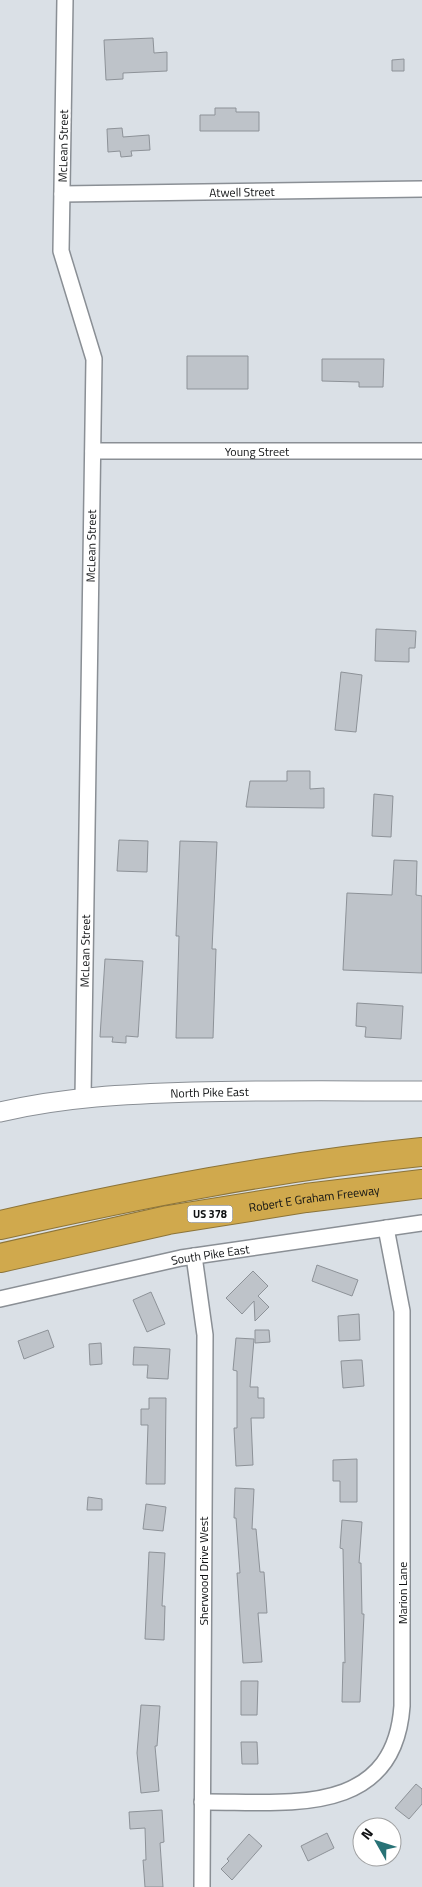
<svg xmlns="http://www.w3.org/2000/svg" width="422" height="1887" font-family="'Titillium Web',sans-serif">
  <rect width="100%" height="100%" fill="#dae0e6"/>
  <path fill="#bec3c9" stroke="#8d9298" d="M153,38L154,53L167,52V71L123,73V79L106,80L104,40Z
    M404,59V71H392V60Z
    M215,108H236V112H259V131H200V115H215Z
    M122,128L123,137L149,135L150,150L131,151L132,156L121,157L120,151L108,152L107,129Z
    M187,356H248V389H187Z
    M322,359H384L383,387H359V382L322,381Z
    M376,629L416,631L415,648H409V662L375,661Z
    M341,672L362,675L356,732L335,730Z
    M287,771H310V789L324,788V808L246,807L250,781H287Z
    M374,794L393,796L391,837L372,836Z
    M119,840L148,841L147,872L117,871Z
    M180,841L217,842L212,949H216L213,1038H176L179,936H176Z
    M394,860L417,861L416,895L422,896V973L343,970L347,893L392,895Z
    M105,959L143,961L138,1037L126,1036V1043L112,1042L113,1037H100Z
    M357,1003L403,1006L401,1039L365,1037L366,1027L356,1026Z
    M317,1265L358,1280L352,1296L312,1281Z
    M253,1271L268,1286L258,1296L269,1307L255,1321L254,1301L242,1314L226,1298Z
    M151,1292L165,1324L147,1332L133,1300Z
    M359,1314L360,1340L339,1341L338,1316Z
    M48,1330L54,1347L24,1359L18,1341Z
    M255,1330H269L270,1342L255,1343Z
    M236,1338L254,1339L250,1387H258V1398H264V1418H251L253,1465L236,1466L234,1428H237V1371L233,1370Z
    M101,1343L102,1364L90,1365L89,1344Z
    M134,1347L170,1349L168,1379L147,1378L148,1365H133Z
    M356,1360H362L364,1386L343,1388L341,1361Z
    M149,1398H166L165,1484H146L148,1425H141V1409H149Z
    M357,1459V1502H340V1481H333V1460Z
    M235,1488L254,1489L252,1529H256L260,1572H264L267,1613H258L262,1662L243,1663L237,1573H240L236,1518H234Z
    M88,1497L102,1499V1510H87Z
    M146,1504L166,1507L163,1531L143,1529Z
    M342,1520L362,1522L359,1563H361L362,1614H364L360,1702H342L343,1662L345,1663L343,1549L340,1548Z
    M149,1552L165,1553L162,1606H165L164,1640L145,1639Z
    M241,1681H258L257,1715H241Z
    M141,1705L160,1706L157,1746H155L159,1791L141,1793L137,1753Z
    M241,1742H257L258,1764H242Z
    M416,1784L422,1789V1804L409,1819L395,1808Z
    M162,1810L164,1842L160,1843L163,1887H145L143,1860H146L145,1828L130,1829L129,1812Z
    M327,1833L334,1848L308,1861L301,1846Z
    M249,1834L262,1846L232,1880L221,1869L229,1861L227,1859Z"/>
  <g fill="none" stroke-linecap="round" stroke-linejoin="round">
    <defs>
      <g id="minor">
        <path d="M65,0L61,251L94,359L83,1098"/>
        <path id="s1" d="M62,194L422,189"/>
        <path id="s2" d="M93,451H422"/>
        <path d="M194,1256L205,1335L202,1887"/>
        <path id="s3" d="M0,1299L181,1258L422,1223"/>
        <path d="M202,1802C283,1801 394,1820 402,1706V1311L386,1228"/>
      </g>
      <g id="tertiary">
        <path id="s4" d="M0,1112C64,1097 127,1094 193,1092C269,1090 346,1091 422,1091"/>
      </g>
      <g id="motorway">
        <path d="M0,1225C139,1194 280,1166 422,1152"/>
        <path id="s5" d="M0,1258L168,1220L306,1198L422,1184"/>
      </g>
    </defs>
    <use href="#minor" stroke="#8a8f95" stroke-width="18"/>
    <use href="#tertiary" stroke="#8a8f95" stroke-width="21"/>
    <use href="#motorway" stroke="#8c7439" stroke-width="30"/>
    <use href="#minor" stroke="#fff" stroke-width="15"/>
    <use href="#tertiary" stroke="#fff" stroke-width="19"/>
    <use href="#motorway" stroke="#d0a94d" stroke-width="28"/>
  </g>
  <g text-anchor="middle" dominant-baseline="central" stroke-width="4.5" stroke-linejoin="round" paint-order="stroke">
    <rect fill="#fff" stroke="#57585a" stroke-width="1" x="187.5" y="1205.5" width="45" height="17" rx="4"/>
    <g font-size="11" font-weight="bold" fill="#0f1113">
      <text x="210" y="1214">US 378</text>
    </g>
    <g font-size="12" fill="#0f1113" stroke="#fff">
      <text transform="translate(63 146) rotate(-89)">McLean Street</text>
      <text stroke="none"><textPath href="#s1" startOffset="180">Atwell Street</textPath></text>
      <text stroke="none"><textPath href="#s2" startOffset="164">Young Street</textPath></text>
      <text transform="translate(91 546) rotate(-89)">McLean Street</text>
      <text transform="translate(85 951) rotate(-89)">McLean Street</text>
      <text stroke="none"><textPath href="#s4" startOffset="211">North Pike East</textPath></text>
      <text stroke="none"><textPath href="#s5" startOffset="320">Robert E Graham Freeway</textPath></text>
      <text stroke="none"><textPath href="#s3" startOffset="215">South Pike East</textPath></text>
      <text transform="translate(203 1571) rotate(-90)">Sherwood Drive West</text>
      <text transform="translate(402 1593) rotate(-90)">Marion Lane</text>
    </g>
  </g>
  <g transform="translate(377 1842) rotate(309)"><circle r="24" fill="#ffffff" stroke="#9fa0a1"/>
  <path d="M0-4L9 19L0 12L-9 19Z" fill="#287276"/>
  <text y="-8" font-size="14" font-weight="bold" text-anchor="middle" fill="#0f1113">N</text>
  </g>
</svg>
